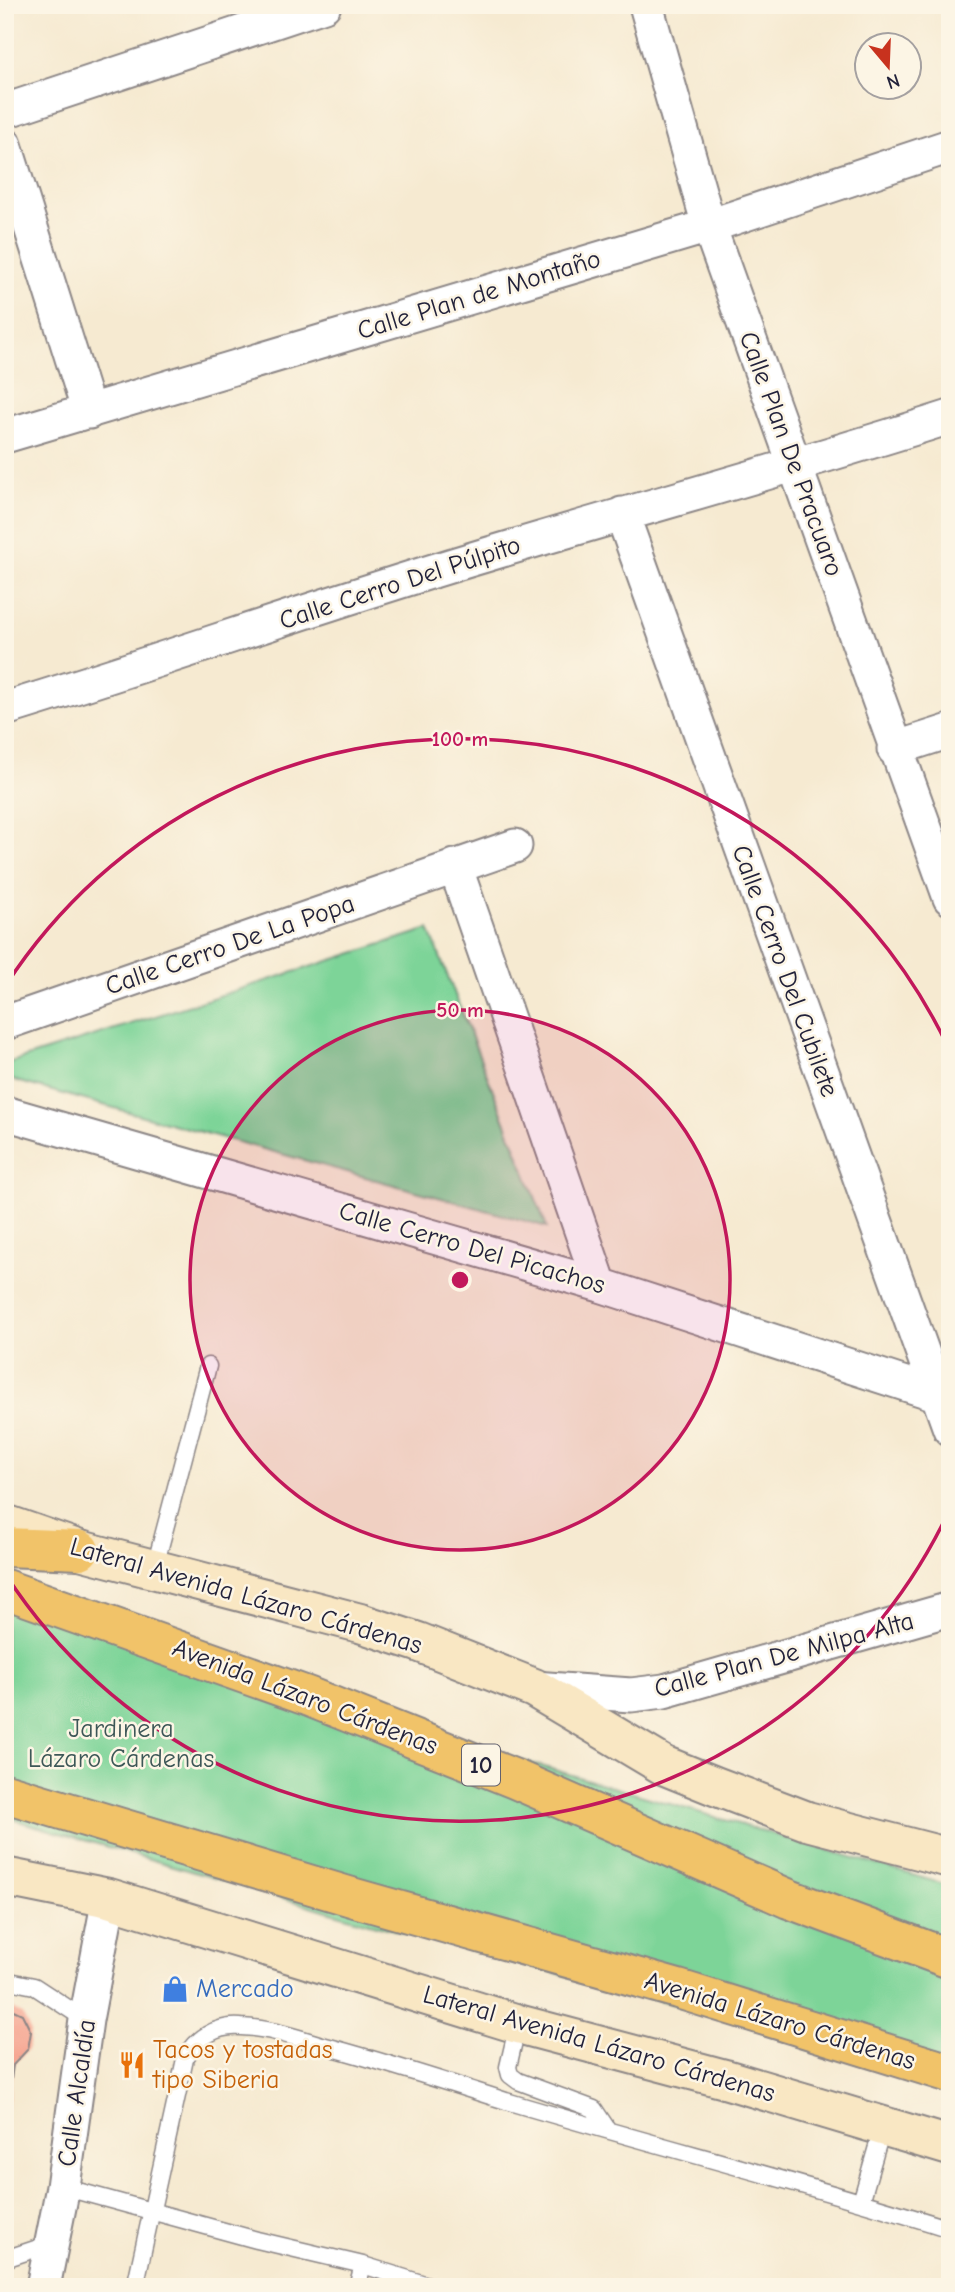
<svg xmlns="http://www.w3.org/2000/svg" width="955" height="2292" font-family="'Comic Neue',sans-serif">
  <rect width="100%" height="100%" fill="#fcf5e5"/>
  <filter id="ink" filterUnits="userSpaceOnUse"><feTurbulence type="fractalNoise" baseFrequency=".0143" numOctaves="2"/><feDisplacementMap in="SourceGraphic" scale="14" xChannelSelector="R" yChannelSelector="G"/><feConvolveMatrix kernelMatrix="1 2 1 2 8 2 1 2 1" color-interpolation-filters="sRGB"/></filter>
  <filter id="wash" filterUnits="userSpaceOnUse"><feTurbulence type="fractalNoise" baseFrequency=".00686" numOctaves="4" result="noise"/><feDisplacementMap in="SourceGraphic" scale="28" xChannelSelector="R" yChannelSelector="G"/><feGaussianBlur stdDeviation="1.57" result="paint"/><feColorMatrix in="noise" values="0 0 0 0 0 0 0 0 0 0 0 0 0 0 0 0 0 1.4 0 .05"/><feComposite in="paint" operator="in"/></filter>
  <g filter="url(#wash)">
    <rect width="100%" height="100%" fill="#f6ead1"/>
    <path fill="#7dd498" stroke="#507b6a" stroke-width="2" d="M429,929L547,1227L5,1078V1064Z
      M5,1599L336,1706L950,1886V2077L369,1923L5,1817Z"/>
    <g id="blocks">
      <path fill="#f59f8a" d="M5,2006L22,2014L31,2032L28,2049L13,2065L7,2110Z"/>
    </g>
  </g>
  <g filter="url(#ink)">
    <use href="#blocks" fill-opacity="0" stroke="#8c8686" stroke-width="2"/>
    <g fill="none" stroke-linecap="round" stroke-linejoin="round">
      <defs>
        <path id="lane" d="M154,1570L208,1366
          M5,1980L34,1986L86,2020
          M518,2024L508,2067L510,2075L518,2081L594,2109L608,2130
          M63,2187L257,2240L363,2265L434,2287
          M861,2202L883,2126
          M5,2259L50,2244
          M135,2287L185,2059C196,2038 216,2025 241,2027C270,2028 301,2039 329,2047C388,2063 447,2082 506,2101C654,2145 803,2183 950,2229
          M357,2287L363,2265"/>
        <path id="street" d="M646,5L709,226L950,898
          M5,111L324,5
          M5,145L89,412
          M5,436L709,226L950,146
          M622,514L950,1429
          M5,709C152,664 296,613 443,568C612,516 782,471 950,417
          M894,749L950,731
          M455,866L600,1285
          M5,1023L515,846
          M5,1113L600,1285L936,1394
          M534,1688L631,1695L664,1691L950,1609
          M43,2287L63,2187L86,2020L109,1898"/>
        <path id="secondary" d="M5,1524L80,1550L360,1623L418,1642L534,1688L663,1765L715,1786L807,1821L950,1858
          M5,1877L109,1898L518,2024L725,2079L950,2146"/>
        <path id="highway" d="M5,1547L80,1550
          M5,1589L307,1696L515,1779L789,1899L950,1959
          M5,1793L355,1898L678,1989L950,2073"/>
      </defs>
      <use href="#lane" stroke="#8c8686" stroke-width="19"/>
      <use href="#street" stroke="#8c8686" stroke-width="37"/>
      <use href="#secondary" stroke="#8c8686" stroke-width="42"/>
      <use href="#highway" stroke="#8c8686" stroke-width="42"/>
      <use href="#lane" stroke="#fff" stroke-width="16"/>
      <use href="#street" stroke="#fff" stroke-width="33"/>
      <use href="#secondary" stroke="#f9e7c3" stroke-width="38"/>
      <use href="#highway" stroke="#f1c369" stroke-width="38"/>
    </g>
  </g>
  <circle cx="460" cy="1280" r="270" fill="#c2185b" fill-opacity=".12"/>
  <g fill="none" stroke="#c2185b" stroke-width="3.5">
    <circle cx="460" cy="1280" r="270"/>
    <path d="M948 1513A541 541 0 0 1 6 1575M6 985A541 541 0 0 1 948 1047"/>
  </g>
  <defs>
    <symbol id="shop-bare" viewBox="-9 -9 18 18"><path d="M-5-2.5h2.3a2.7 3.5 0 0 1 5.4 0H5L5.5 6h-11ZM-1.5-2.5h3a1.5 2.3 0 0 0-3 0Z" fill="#3f7fe0" stroke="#fcf5e5" stroke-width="2.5" paint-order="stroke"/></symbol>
    <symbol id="restaurant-bare" viewBox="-9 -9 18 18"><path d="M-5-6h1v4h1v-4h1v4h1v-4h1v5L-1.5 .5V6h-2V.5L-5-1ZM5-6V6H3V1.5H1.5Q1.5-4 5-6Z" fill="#e8710a" stroke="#fcf5e5" stroke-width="2.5" paint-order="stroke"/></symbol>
  </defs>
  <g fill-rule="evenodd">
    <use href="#shop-bare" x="156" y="1970" width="38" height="38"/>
    <use href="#restaurant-bare" x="113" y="2046" width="38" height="38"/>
  </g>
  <g text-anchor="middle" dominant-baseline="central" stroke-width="5" stroke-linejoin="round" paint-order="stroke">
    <rect fill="#fcf5e5" stroke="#63616e" stroke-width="2" x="462" y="1744.5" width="38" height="41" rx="5"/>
    <g font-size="24" font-weight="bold" fill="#22223b">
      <text x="481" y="1765">10</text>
    </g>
    <g font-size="26" fill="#22223b" stroke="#fcf5e5">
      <text transform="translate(479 295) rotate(-17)">Calle Plan de Montaño</text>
      <text transform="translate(791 454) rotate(70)">Calle Plan De Pracuaro</text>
      <text transform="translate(400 583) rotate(-18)">Calle Cerro Del Púlpito</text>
      <text transform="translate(230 945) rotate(-19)">Calle Cerro De La Popa</text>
      <text transform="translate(785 971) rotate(70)">Calle Cerro Del Cubilete</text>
      <text transform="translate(472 1248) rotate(16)">Calle Cerro Del Picachos</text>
      <text transform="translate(246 1596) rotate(16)">Lateral Avenida Lázaro Cárdenas</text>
      <text transform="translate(784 1655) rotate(-15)">Calle Plan De Milpa Alta</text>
      <text transform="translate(305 1697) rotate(21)">Avenida Lázaro Cárdenas</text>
      <text transform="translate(780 2021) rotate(17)">Avenida Lázaro Cárdenas</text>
      <text transform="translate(599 2044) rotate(16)">Lateral Avenida Lázaro Cárdenas</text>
      <text transform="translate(77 2093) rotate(-82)">Calle Alcaldía</text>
    </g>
    <g font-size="26" fill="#3d5757" stroke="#fcf5e5">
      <text x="121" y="1729">Jardinera<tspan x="121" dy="30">Lázaro Cárdenas</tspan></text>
    </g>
    <g font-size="26" fill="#366cbe" stroke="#fcf5e5" text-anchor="start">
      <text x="196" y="1989">Mercado</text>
    </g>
    <g font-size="26" fill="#c56008" stroke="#fcf5e5" text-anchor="start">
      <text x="153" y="2050">Tacos y tostadas<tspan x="153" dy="30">tipo Siberia</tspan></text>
    </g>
  </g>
  <circle cx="460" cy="1280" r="10" fill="#c2185b" stroke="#fcf5e5" stroke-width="3.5"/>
  <g font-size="21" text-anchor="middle" font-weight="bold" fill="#c2185b" stroke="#fcf5e5" stroke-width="5" stroke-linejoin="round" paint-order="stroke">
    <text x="460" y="746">100 m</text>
    <text x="460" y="1017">50 m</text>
  </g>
  <rect width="955" height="2292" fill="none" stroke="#fcf5e5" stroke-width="28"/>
  <g transform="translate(888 66) rotate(161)"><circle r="33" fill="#fcf5e5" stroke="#a5a1a1" stroke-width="2"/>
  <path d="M0-5L12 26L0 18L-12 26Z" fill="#c8321e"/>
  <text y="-10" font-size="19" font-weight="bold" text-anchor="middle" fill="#22223b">N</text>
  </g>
</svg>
